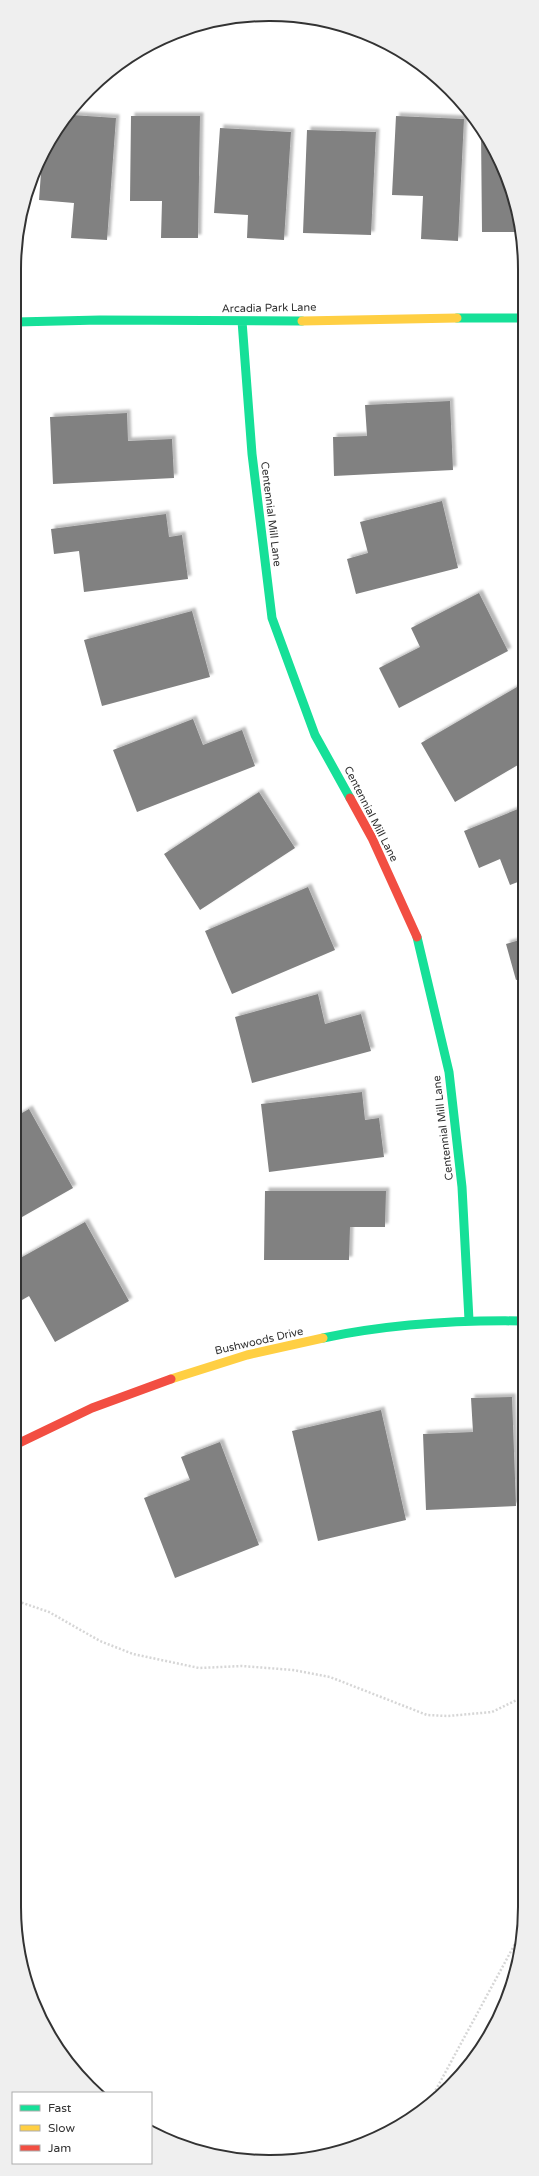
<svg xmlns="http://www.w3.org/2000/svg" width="539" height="2176" font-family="'Varela Round',sans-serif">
  <defs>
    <filter id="shadow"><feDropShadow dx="3.5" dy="-3.5" stdDeviation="1" flood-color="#0004"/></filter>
  </defs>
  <rect width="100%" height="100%" fill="#fff"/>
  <path fill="#818181" filter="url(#shadow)" d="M72,115L116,118L107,240L71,238L74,203L39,200L42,159L48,142Z
    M131,116H200L198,238H161L162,201H130Z
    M396,116L464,119L458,241L421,239L423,196L392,195Z
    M220,128L291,132L284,240L247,238L248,215L214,213Z
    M307,130L376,132L371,235L303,233Z
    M481,131L499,157L521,232H482Z
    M450,401L453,470L334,476L333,437L367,436L365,405Z
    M127,413L128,441L172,439L174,478L53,484L50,417Z
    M442,501L458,568L356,594L347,559L368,553L360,522Z
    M166,514L169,537L182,535L188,579L84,592L79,551L54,554L51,529Z
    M479,593L508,651L399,708L379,668L420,647L411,628Z
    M192,611L210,677L102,706L84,640Z
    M517,687L523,697V762L455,802L421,743Z
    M193,719L203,745L242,730L255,766L137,812L113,750Z
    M259,792L295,848L200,910L164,854Z
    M523,807V880L510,885L500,859L479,868L464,831Z
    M308,887L335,950L232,994L205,931Z
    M523,939V978L516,980L506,944Z
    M318,994L325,1024L361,1014L371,1051L252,1083L235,1017Z
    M362,1092L365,1120L379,1118L384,1157L269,1172L261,1104Z
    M29,1109L73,1188L15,1221V1117Z
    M265,1191H386L385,1227H350L349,1260H264Z
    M85,1222L129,1301L55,1342L29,1296L15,1304V1261Z
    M512,1397L516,1506L426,1510L423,1434L473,1432L471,1398Z
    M381,1410L406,1520L318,1541L292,1431Z
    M220,1442L259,1545L175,1578L144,1498L190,1480L181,1457Z"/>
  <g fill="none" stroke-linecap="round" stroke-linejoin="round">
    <path stroke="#d6d6d6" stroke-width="2.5" stroke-dasharray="2 2" stroke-linecap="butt" d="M14,1600L49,1612L100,1641L133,1654L199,1668L242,1666L293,1670L330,1677L427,1715L448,1716L492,1712L523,1697
      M426,2108L523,1929"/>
    <path stroke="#16e098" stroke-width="9" d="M457,318H523
      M242,321L252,454L272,618L315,735L350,798
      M16,322L100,320L302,321
      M417,937L449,1072L462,1187L469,1320
      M323,1338C390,1324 455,1320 523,1321"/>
    <path stroke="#ffcf43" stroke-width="9" d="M302,321L457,318
      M171,1379L247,1355L323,1338"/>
    <path stroke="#f24e42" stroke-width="9" d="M350,798L372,838L417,937
      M15,1445L92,1408L171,1379"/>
  </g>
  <g text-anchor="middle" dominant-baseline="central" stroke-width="4" stroke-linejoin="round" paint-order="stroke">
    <g font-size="11" fill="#333" stroke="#fff">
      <text transform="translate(269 308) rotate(-1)">Arcadia Park Lane</text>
      <text transform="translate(271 514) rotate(83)">Centennial Mill Lane</text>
      <text transform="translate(371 814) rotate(63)">Centennial Mill Lane</text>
      <text transform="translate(443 1128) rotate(-97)">Centennial Mill Lane</text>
      <text transform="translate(259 1341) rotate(-13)">Bushwoods Drive</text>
    </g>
  </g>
  <path d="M0 0H539V2176H0ZM269 21H270A248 248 0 0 1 518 269V1907A248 248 0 0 1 270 2155H269A248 248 0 0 1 21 1907V269A248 248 0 0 1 269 21Z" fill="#efefef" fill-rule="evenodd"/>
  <path fill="none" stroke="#333" stroke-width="2" d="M269 21H270A248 248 0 0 1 518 269V1907A248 248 0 0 1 270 2155H269A248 248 0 0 1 21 1907V269A248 248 0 0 1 269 21Z"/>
  <rect x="12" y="2092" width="140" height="72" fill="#ffffff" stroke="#adadad"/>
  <rect x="20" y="2105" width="20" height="6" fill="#16e098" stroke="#adadad"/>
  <text x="48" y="2112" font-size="12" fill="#333333">Fast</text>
  <rect x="20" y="2125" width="20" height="6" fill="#ffcf43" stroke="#adadad"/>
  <text x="48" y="2132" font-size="12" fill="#333333">Slow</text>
  <rect x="20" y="2145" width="20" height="6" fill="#f24e42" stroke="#adadad"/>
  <text x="48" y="2152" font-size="12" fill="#333333">Jam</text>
</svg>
